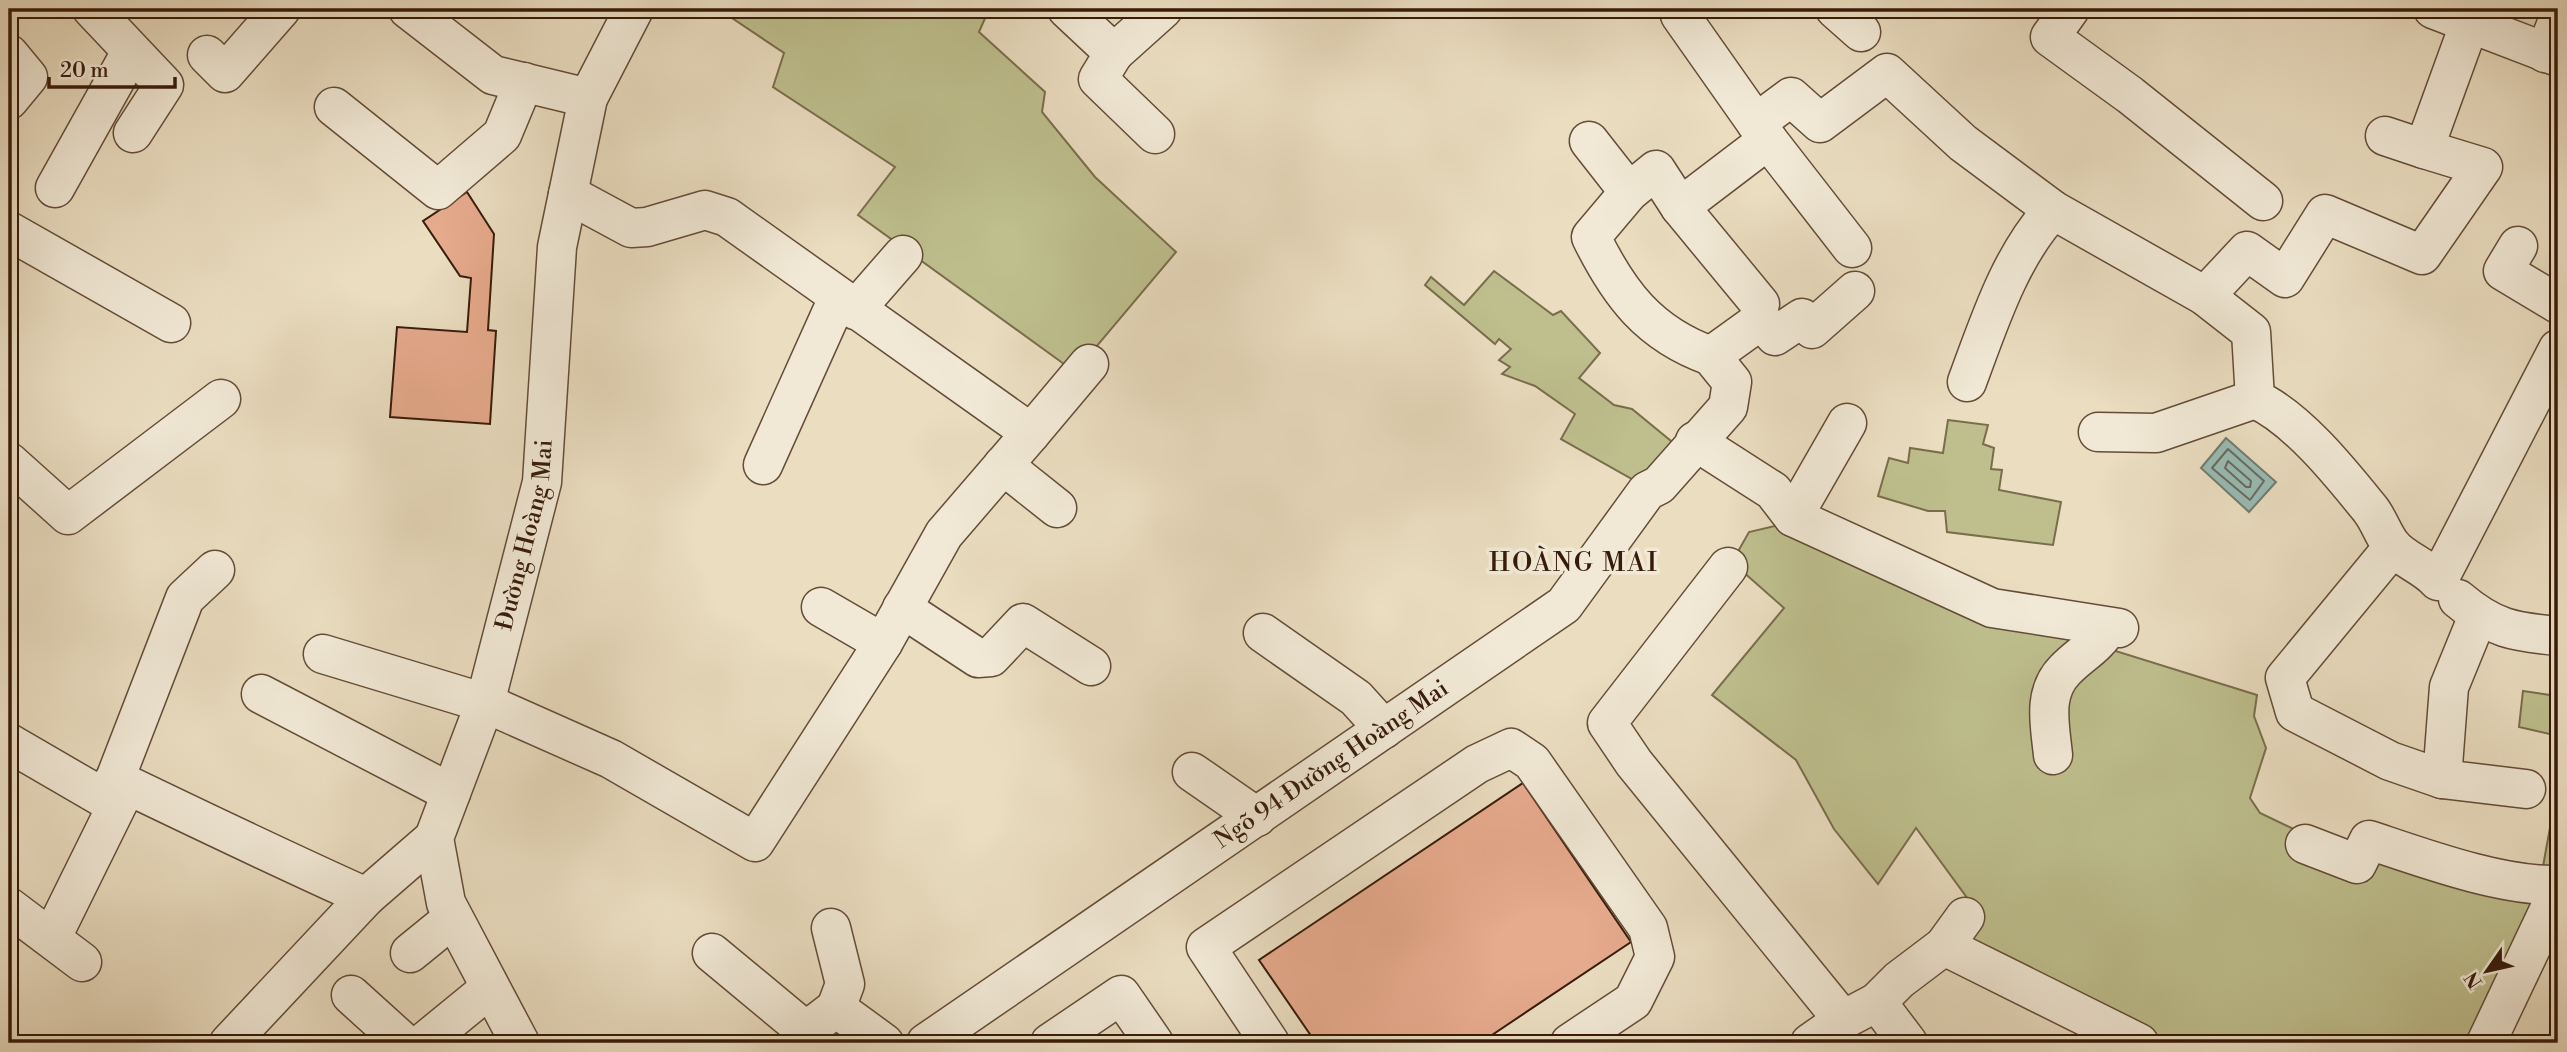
<svg xmlns="http://www.w3.org/2000/svg" width="2567" height="1052" font-family="'Libre Bodoni',serif">
  <rect width="100%" height="100%" fill="#eaddc0"/>
  <filter id="stains"><feTurbulence type="fractalNoise" baseFrequency=".00286" numOctaves="4"/><feColorMatrix values="0 0 0 0 .2 0 0 0 0 .09 0 0 0 0 .02 0 0 0 .5 -.17"/></filter>
  <radialGradient id="worn" r=".72"><stop offset=".6" stop-color="#630" stop-opacity="0"/><stop offset="1" stop-color="#630" stop-opacity=".3"/></radialGradient>
  <path fill="#bebf8d" stroke="#7a6d4c" stroke-width="2" d="M989,9L979,32L1045,92L1042,112L1095,177L1176,252L1075,372L858,215L895,167L773,87L784,53L720,10Z
    M1494,271L1553,315L1561,311L1600,353L1579,378L1614,405L1632,409L1682,450L1639,483L1561,439L1575,414L1535,386L1502,374L1510,367L1499,360L1511,349L1499,339L1495,344L1425,285L1431,277L1464,305Z
    M1948,420L1988,425L1983,444L1994,448L1991,469L2002,470L1999,490L2061,502L2053,545L1947,532L1945,511H1928L1878,496L1889,458L1908,463L1910,448L1943,453Z
    M1787,523L2029,624L2257,695L2254,716L2266,748L2250,798L2260,813L2325,844L2544,901L2474,1043H2169L1960,938L1973,906L1916,828L1878,884L1834,829L1796,760L1712,695L1784,608L1732,562L1749,532Z
    M2523,691L2557,696L2558,691V736L2519,727Z
    M2558,783V875L2542,872Z"/>
  <path fill="#98bbb4" stroke="#717b70" stroke-width="2" d="M2226,438L2276,482L2249,512L2201,468Z"/>
  <g fill="none" stroke-linecap="round" stroke-linejoin="round">
    <path stroke="#686b5f" stroke-width="2" d="M2228,449L2264,481L2250,500L2212,468Z
      M2228,461L2251,481L2250,487H2246L2225,468Z"/>
  </g>
  <path fill="#e6aa8c" stroke="#371b0a" stroke-width="2" d="M467,192L494,234L488,330L496,331L490,424L390,417L397,327L467,332L471,278L460,276L423,221Z
    M1523,783L1631,942L1480,1043H1316L1259,960Z"/>
  <g fill="none" stroke-linecap="round" stroke-linejoin="round">
    <defs>
      <g id="minor">
        <path d="M92,9L164,85L133,133"/>
        <path d="M408,9L493,75L588,98"/>
        <path d="M1067,9L1114,53L1098,79L1155,134"/>
        <path d="M1688,9L1680,15L1768,140L1852,248"/>
        <path d="M1835,9L1861,32"/>
        <path d="M2070,9L2050,37L2130,95L2263,201"/>
        <path d="M2433,9L2558,57"/>
        <path d="M1114,53L1163,9"/>
        <path d="M2545,53L2558,20"/>
        <path d="M9,54L28,77L9,100"/>
        <path d="M207,55L225,73L281,9"/>
        <path d="M334,107L438,190L502,135L524,82"/>
        <path d="M1756,123L1791,97L1820,123L1887,73L1963,143L2053,210L2205,296L2251,332L2255,399"/>
        <path d="M2385,136L2424,149"/>
        <path d="M1589,141L1629,192"/>
        <path d="M55,188L131,52"/>
        <path d="M1680,207L1760,304"/>
        <path d="M9,231L171,323"/>
        <path d="M2518,246L2503,271L2558,304"/>
        <path d="M2205,296L2247,251L2285,278L2325,214L2422,255L2483,167L2424,149L2469,25"/>
        <path d="M855,310L903,255"/>
        <path d="M1711,356C1649,334 1619,294 1591,237L1629,192L1656,170L1680,207L1768,140"/>
        <path d="M1967,382C1989,323 2010,256 2053,210"/>
        <path d="M2098,432L2156,433L2255,399C2297,418 2340,472 2370,509C2379,520 2383,535 2392,546C2404,560 2425,566 2438,581L2558,349"/>
        <path d="M1031,433L1089,364"/>
        <path d="M1695,441L1773,491L1793,517L1992,608L2119,628"/>
        <path d="M9,462L68,515L221,399"/>
        <path d="M763,465L838,298"/>
        <path d="M1003,465L1057,508"/>
        <path d="M1793,517L1847,423"/>
        <path d="M2393,547L2285,678L2295,712L2390,761L2442,779L2526,789"/>
        <path d="M1728,567L1607,723L1634,763L1843,1020"/>
        <path d="M2458,599C2493,629 2514,632 2558,636"/>
        <path d="M821,607L883,643"/>
        <path d="M902,608L978,658L991,657L1023,623L1091,666"/>
        <path d="M1263,633L1356,698L1384,729"/>
        <path d="M323,654L485,703L611,759L755,842L883,643L944,534L1031,433L727,217L705,210L647,227L631,228L568,194"/>
        <path d="M261,694L451,793"/>
        <path d="M9,743L102,797L115,779C198,819 281,859 366,897"/>
        <path d="M2053,755C2050,725 2042,693 2065,670C2080,654 2097,647 2108,627"/>
        <path d="M1192,772L1257,817"/>
        <path d="M115,779L185,598L215,570"/>
        <path d="M2442,779L2449,687L2478,616"/>
        <path d="M2305,844L2357,864L2369,840C2423,858 2502,887 2558,885"/>
        <path d="M9,907L82,962"/>
        <path d="M831,928L845,984L836,1008"/>
        <path d="M52,937L127,785"/>
        <path d="M1944,946L2139,1043"/>
        <path d="M410,953L453,918"/>
        <path d="M712,953L806,1031L836,1008L884,1043"/>
        <path d="M351,995L404,1043"/>
        <path d="M1877,1002L1908,1043"/>
        <path d="M229,1043L366,897L434,838"/>
        <path d="M423,1043L489,989"/>
        <path id="s1" d="M520,1043L446,903L434,838L485,703L542,482L557,247L588,98L634,9"/>
        <path id="s2" d="M926,1043L1564,605L1647,491L1659,485L1728,407L1732,382L1711,356L1761,320L1775,336L1802,318L1812,329L1855,291"/>
        <path d="M1050,1043L1121,995L1154,1043"/>
        <path d="M1270,1043L1206,947L1477,764L1511,748L1532,762L1648,928L1655,957L1633,1001L1570,1043"/>
        <path d="M1810,1043L1843,1020L1877,1002L1899,980L1944,946L1965,917"/>
        <path d="M2486,1043L2558,891"/>
      </g>
    </defs>
    <use href="#minor" stroke="#644c38" stroke-width="41"/>
    <use href="#minor" stroke="#f1e9d6" stroke-width="38"/>
  </g>
  <g text-anchor="middle" dominant-baseline="central" stroke-width="7" stroke-linejoin="round" paint-order="stroke">
    <g font-size="24" fill="#371b0a" stroke="#f1e9d6">
      <text stroke="none"><textPath href="#s1" startOffset="542">Đường Hoàng Mai</textPath></text>
      <text stroke="none"><textPath href="#s2" startOffset="492">Ngõ 94 Đường Hoàng Mai</textPath></text>
    </g>
    <g font-size="26" letter-spacing="2" fill="#371b0a" stroke="#f1e9d6">
      <text x="1574" y="563">HOÀNG MAI</text>
    </g>
  </g>
  <rect width="2567" height="1052" fill="none" stroke="#eaddc0" stroke-width="35"/>
  <rect x="10" y="10" width="2546" height="1031" fill="none" stroke="#371b0a" stroke-width="3.5"/>
  <rect x="18" y="18" width="2532" height="1017" fill="none" stroke="#371b0a" stroke-width="2"/>
  <g transform="translate(2487 971) rotate(236)" stroke="#f1e9d6" stroke-width="5" paint-order="stroke">
  <path d="M0-5L12 26L0 18L-12 26Z" fill="#371b0a"/>
  <text y="-10" font-size="19" font-weight="bold" text-anchor="middle" fill="#371b0a">N</text>
  </g>
  <path d="M49 77v10h126v-10" fill="none" stroke="#371b0a" stroke-width="3.5"/>
  <text x="60" y="77" font-size="21" fill="#371b0a" stroke="#f1e9d6" stroke-width="5" paint-order="stroke">20 m</text>
  <rect width="100%" height="100%" filter="url(#stains)"/>
  <rect width="100%" height="100%" fill="url(#worn)"/>
</svg>
